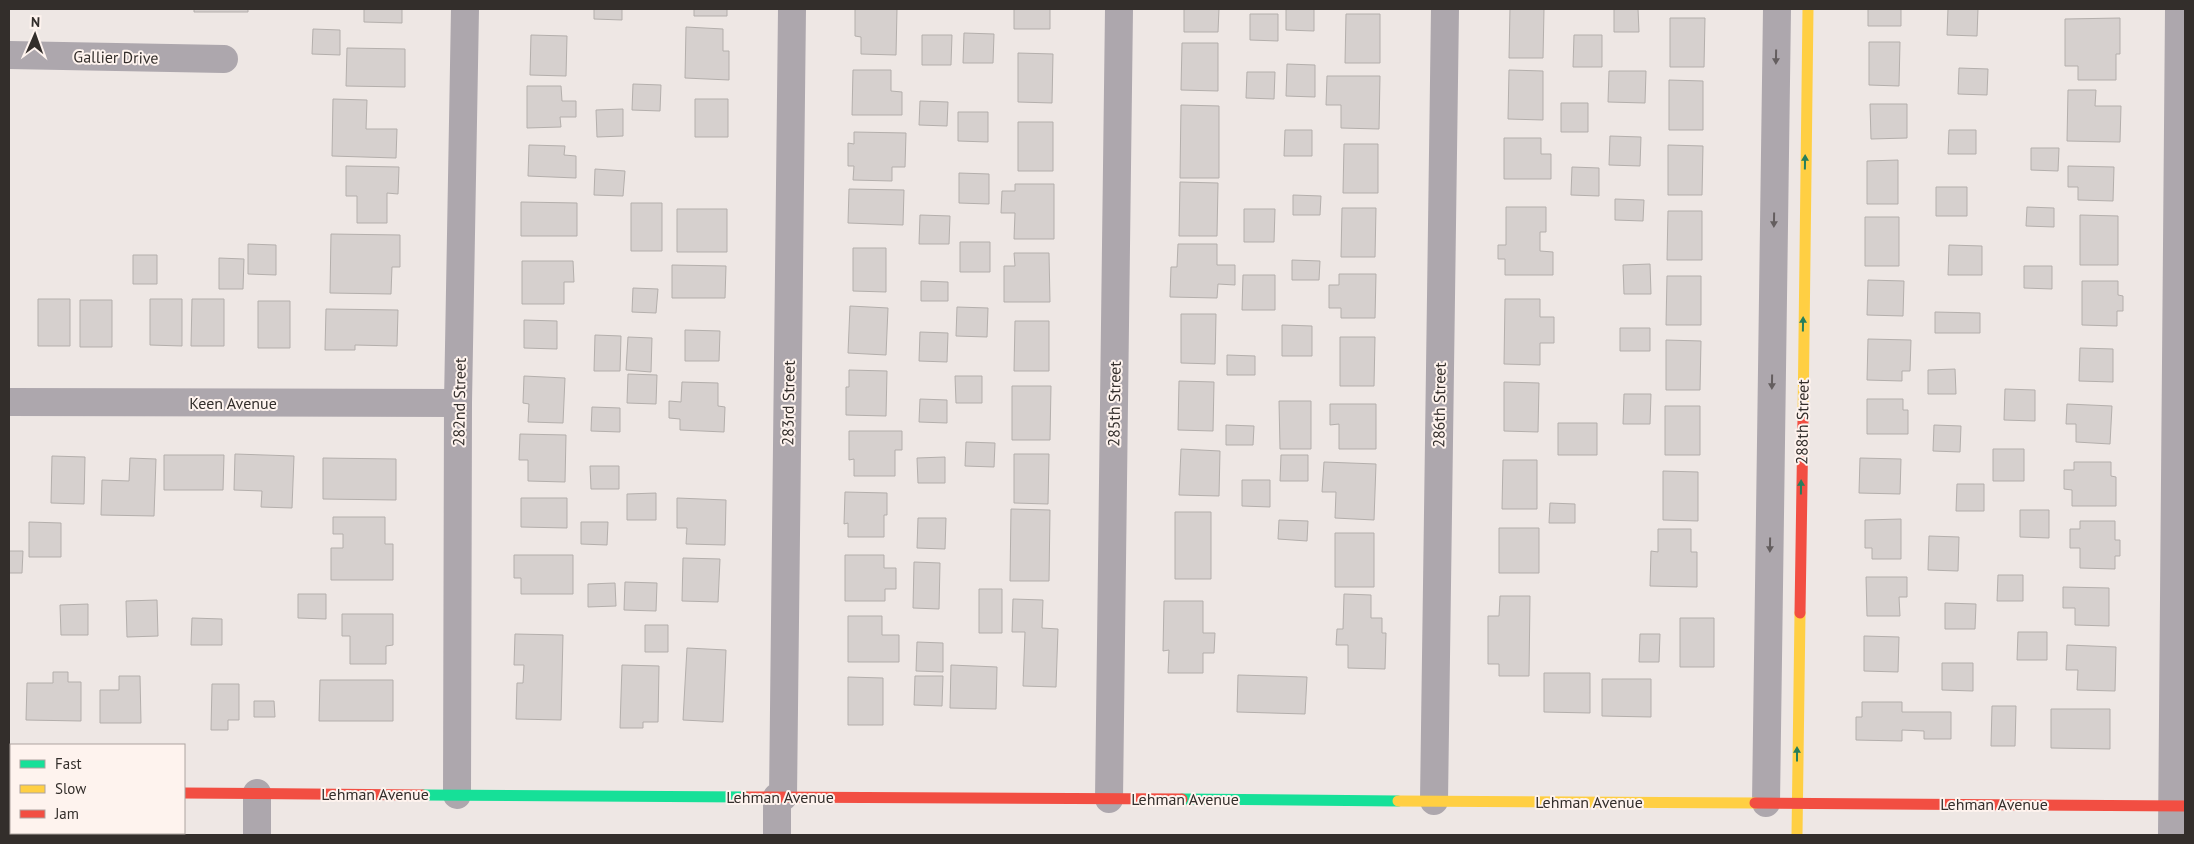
<svg xmlns="http://www.w3.org/2000/svg" width="2194" height="844" font-family="'PT Sans',sans-serif">
  <rect width="100%" height="100%" fill="#eee7e4"/>
  <path fill="#d6d0ce" stroke="#b4afac" d="M194,9H248V12H194Z
    M364,9H402V23L364,22Z
    M594,9H622V20L594,19Z
    M694,9H727V16H694Z
    M855,9H897L896,55L861,54V37L855,36Z
    M1014,9H1050V29H1014Z
    M1184,9H1219L1218,32H1184Z
    M1286,9H1314V31L1286,30Z
    M1510,9H1544L1543,58H1509Z
    M1614,9H1638L1639,32H1614Z
    M1868,9H1901V26H1868Z
    M1948,9H1978L1977,36L1947,35Z
    M1250,14H1278V41L1250,40Z
    M1346,14H1380V63H1345Z
    M1670,18H1705L1704,67H1670Z
    M2120,18V54H2116V80H2078V66H2065V19Z
    M686,27L723,29V51H729V80L685,78Z
    M313,29L340,30V55L312,54Z
    M964,33L994,34L993,63H963Z
    M531,35L567,36L566,76L530,75Z
    M922,35H952L951,65H922Z
    M1574,35H1602V67H1573Z
    M1869,42H1900L1899,86L1869,85Z
    M1182,43H1218V91L1181,90Z
    M347,48L405,49V87L346,86Z
    M1018,53L1053,54L1052,103L1018,102Z
    M1287,64L1315,65V97L1286,96Z
    M1959,68L1988,69L1987,95L1958,94Z
    M853,70H891V91L902,92V115H852Z
    M1509,70L1543,71V120L1508,119Z
    M1609,71H1646L1645,103L1608,102Z
    M1247,72H1275L1274,99L1246,98Z
    M1327,76H1380L1379,129L1341,128V105H1326Z
    M1669,80L1703,81V130H1669Z
    M633,84L661,85L660,111L632,110Z
    M527,86H561L562,101H576V117H560L561,127L527,128Z
    M2068,90H2096L2095,106H2121L2120,142L2067,141Z
    M333,99L367,100L366,129H397L396,158L332,156Z
    M695,99H728V137H695Z
    M920,101L948,102L947,126L919,125Z
    M1561,103H1588V132H1561Z
    M1870,104H1907V138L1871,139Z
    M1181,105L1219,106V178H1180Z
    M623,109V136L597,137L596,110Z
    M958,112H988V142L958,141Z
    M1018,122H1053V171H1018Z
    M1285,130H1312V156H1284Z
    M1949,130H1976V154H1948Z
    M854,132L906,133L905,167H892V181L853,180L854,166H848V143L854,144Z
    M1610,136L1641,137L1640,166L1609,165Z
    M1504,138H1541V154H1551V179H1504Z
    M1344,144H1378V193H1343Z
    M529,145L565,146L564,155L576,156V178L528,176Z
    M1668,145L1703,146L1702,195H1668Z
    M2031,148H2059L2058,171L2031,170Z
    M1898,160V204H1867V161Z
    M346,166L399,167L398,194L387,193V223H357V196H346Z
    M2068,166L2114,167L2113,201L2078,200V187H2068Z
    M1572,167L1599,168V196L1571,195Z
    M595,169L625,171L623,196L594,195Z
    M959,173L989,174V204L959,203Z
    M1180,182L1218,183L1217,236H1179Z
    M1015,184H1054V239H1014L1015,213H1001L1002,191H1015Z
    M1936,187H1967V216H1936Z
    M849,189L904,190L903,225L848,223Z
    M1293,195L1321,196L1320,215H1293Z
    M1615,199L1644,200L1643,221L1615,220Z
    M521,202L577,203V236H521Z
    M631,203H662V251H631Z
    M1506,207H1546V232H1540V251L1553,252V275H1505V259H1498V245H1506Z
    M2027,207L2054,208V227L2026,226Z
    M1342,208H1376L1375,257H1341Z
    M677,209H727V252H677Z
    M1244,209H1275L1274,242H1244Z
    M1668,211H1702V260H1667Z
    M920,215L950,216L949,244H919Z
    M2080,215L2118,216V265H2080Z
    M1865,217H1899V266H1865Z
    M331,234L400,235V267H392L391,294L330,293Z
    M960,242H990V272H960Z
    M248,244L276,245V275L248,274Z
    M1178,244H1217V265H1235V285L1218,284L1217,298L1170,297L1171,267H1177Z
    M1949,245L1982,246V275H1948Z
    M853,248H886V292L853,291Z
    M1014,253H1049L1050,302H1004V266H1015Z
    M133,255H157V284H133Z
    M219,258L244,259L243,289H219Z
    M1292,260L1320,261L1319,280H1292Z
    M522,261H573L574,282H564V304H522Z
    M1650,264L1651,294H1624L1623,265Z
    M672,265L726,266L725,298H672Z
    M2024,266H2052V289L2024,288Z
    M1339,274H1376L1375,318H1341V308H1329V285H1339Z
    M1243,275H1275V310H1242Z
    M1667,276H1701V325H1666Z
    M1868,280L1904,281L1903,316L1867,315Z
    M921,281L948,282V301H921Z
    M2082,281H2118V295L2123,296V311H2117V326L2082,325Z
    M633,288L658,289L656,313L632,312Z
    M38,299H70V346H38Z
    M150,299H182V346L150,345Z
    M192,299H224V346H191Z
    M1505,299H1540V317H1554V343H1540V365L1504,364Z
    M80,300H112V347H80Z
    M258,301H290V348H258Z
    M850,306L888,308L886,355L848,353Z
    M957,307L988,308L987,337L956,336Z
    M326,309L398,310L397,346L355,345V350H325Z
    M1935,312L1980,313V333H1935Z
    M1181,314H1216L1215,364L1181,363Z
    M524,320L557,321V349L524,348Z
    M1015,321H1049V371H1014Z
    M1282,325L1312,326V356H1282Z
    M1620,328H1650V351H1620Z
    M685,330L720,331L719,361H685Z
    M920,332L948,333L947,362L919,361Z
    M595,335L621,336L620,371H594Z
    M628,337L652,338L651,372L626,370Z
    M1340,337H1375L1374,386H1340Z
    M1868,339L1911,340L1910,371H1902V381L1867,380Z
    M1666,340L1701,341L1700,390H1666Z
    M2080,348L2113,349V382L2079,381Z
    M1227,355L1255,356V375H1227Z
    M1955,369L1956,394H1928V370Z
    M849,370L887,371L886,416L846,415V387H849Z
    M628,374L657,375L656,404L627,403Z
    M524,376L565,378L563,423L528,422L529,404L523,403Z
    M955,376H982V403H956Z
    M1179,381L1214,382L1213,431L1178,430Z
    M682,382L718,383V406L725,407L724,432L680,430V419L669,418V401L681,402Z
    M1504,382L1539,383L1538,432L1504,431Z
    M1012,386H1051L1050,440H1012Z
    M2005,389L2035,390V421L2004,420Z
    M1624,394H1651L1650,424H1623Z
    M920,399L947,400V423L919,422Z
    M1867,399H1903V410H1908V434H1867Z
    M1279,401H1311V449H1280Z
    M1330,404H1376V449H1339V424L1330,425Z
    M2067,404L2112,406L2110,444L2076,442V424H2066Z
    M1665,406H1700V455H1665Z
    M592,407L620,408V432L591,431Z
    M1558,423H1597V455H1558Z
    M1226,425L1254,426L1253,445H1226Z
    M1934,425L1961,426L1960,452L1933,451Z
    M849,431H902V450H895V476H854V459L849,460Z
    M520,434L566,435L565,482L528,481V460H519Z
    M966,442L995,443L994,467L965,466Z
    M1181,449L1220,451L1219,496L1179,495Z
    M1993,449H2024V481H1993Z
    M235,454L294,456L292,508L261,507L262,491L234,490Z
    M1014,454H1049L1048,504L1014,503Z
    M164,455H224L223,490H164Z
    M1281,455H1308V481H1280Z
    M52,456L85,457L84,504L51,503Z
    M945,457V483H918L917,458Z
    M130,458L156,459L154,516L101,515L102,480L129,481Z
    M323,458L396,459V500L323,499Z
    M1860,458L1901,459L1900,494L1859,493Z
    M1503,460H1537V509H1502Z
    M1324,462L1376,464L1374,520L1335,518L1336,492H1322Z
    M2074,462H2111V476L2116,477V506H2072V490L2064,489V470H2074Z
    M590,466H619V489H591Z
    M1663,471L1698,472V521L1663,520Z
    M1242,480H1270V507L1242,506Z
    M1957,484H1984V511H1956Z
    M845,492L887,493V515H884V537H848V523L844,524Z
    M656,493V520H627V494Z
    M521,498H567V528L521,527Z
    M677,498L726,500L725,545L686,544L687,528H677Z
    M1550,503L1575,504V523H1549Z
    M1011,509L1050,510L1049,581H1010Z
    M2020,510H2049V538L2020,537Z
    M1175,512H1211V579H1175Z
    M333,517H385V544H393V580H331V548H343V534H333Z
    M918,518H946L945,549L917,548Z
    M1901,519V559H1872V548H1865V520Z
    M1279,520L1308,521L1307,541L1278,539Z
    M2080,521H2115V540H2120V556H2115V569L2080,568V548H2070V529H2080Z
    M29,522L61,523V557H29Z
    M581,522H608L607,545L581,544Z
    M1499,528H1539V573H1499Z
    M1658,529H1691V552H1697V587L1650,586L1651,551L1658,552Z
    M1335,533H1374V587H1335Z
    M1929,536L1959,537L1958,571L1928,570Z
    M9,551H23L22,573H9Z
    M514,555H573V594H521V578H514Z
    M845,555H884V568H896V589H885V601H845Z
    M683,558L720,559L718,602L682,601Z
    M914,562L940,563L939,609L913,608Z
    M1998,575H2023V601H1997Z
    M1866,577H1907V597H1899L1900,616H1867Z
    M625,582L657,583L656,611L624,610Z
    M615,583L616,606L588,607V584Z
    M2063,587L2109,588V626L2075,625V608H2063Z
    M979,589H1002V633H979Z
    M298,594H326V619L298,618Z
    M1344,594L1371,595V618H1382V633H1386L1385,669L1348,668V645H1336L1337,629H1343Z
    M1500,596H1530L1529,676H1499V664H1488V616H1499Z
    M1013,599L1043,600L1042,628L1058,629L1056,687L1023,686L1025,632H1012Z
    M157,600L158,636L127,637L126,601Z
    M1164,601H1203V633H1215L1214,653H1203V673H1168L1169,650L1163,651Z
    M1945,603L1976,604L1975,629H1945Z
    M88,604V635H61L60,605Z
    M342,614H393V645L386,646V664H350V636H342Z
    M848,616H882V635H899V662H848Z
    M192,618L222,619V645H191Z
    M1680,618H1714V667H1680Z
    M645,625H668V652H645Z
    M2018,632H2047V660H2017Z
    M515,634L563,635L561,720L516,719L517,683H523L524,665H514Z
    M1640,634H1660L1659,662H1639Z
    M1864,636L1899,637L1898,672L1864,671Z
    M917,642L943,643V672L916,671Z
    M2067,645L2116,647L2115,691L2077,690L2078,670H2066Z
    M687,648L726,650L723,722L683,720Z
    M1942,663H1973V691L1942,690Z
    M622,665L659,666L658,722H643V728H620Z
    M951,665L997,667L996,709L950,708Z
    M53,672H68V682H81V721L26,720L27,683H53Z
    M1544,673H1590V713L1544,712Z
    M1238,675L1307,677L1305,714L1237,712Z
    M119,676H140L141,723H100V690H119Z
    M915,676H943L942,706L914,705Z
    M848,677L883,678V725H848Z
    M1602,679H1651V717L1602,716Z
    M320,680H393V721H319Z
    M212,684H239V720H228V730H211Z
    M254,701H274L275,717H254Z
    M1862,702H1902V712H1951V739H1924V731L1902,730V741L1856,740V717H1862Z
    M1992,706H2016L2015,746H1991Z
    M2051,709H2110V749L2051,748Z"/>
  <g fill="none" stroke-linecap="round" stroke-linejoin="round">
    <path stroke="#ada7ad" stroke-width="28" d="M9,55L224,59
      M9,402L458,403
      M457,795L458,403L465,9
      M783,797L792,9
      M1109,799L1119,9
      M1434,801L1445,9
      M1766,803L1777,9
      M257,835V793
      M777,835V797
      M2172,835L2179,9"/>
    <path stroke="#16e098" stroke-width="11" d="M9,792H11
      M423,795L747,797
      M1182,799L1398,801"/>
    <path stroke="#ffcf43" stroke-width="11" d="M1803,419L1808,9
      M1398,801L1755,803
      M1797,835L1800,613"/>
    <path stroke="#f24e42" stroke-width="11" d="M1800,613L1803,419
      M184,793L423,795
      M747,797L1182,799
      M1755,803L2185,806"/>
  </g>
  <defs><path id="oneway-solid" d="M-6-.8H1V-3.2L6.5 0L1 3.2V.8H-6Z" transform="scale(1.25)"/></defs>
  <g fill="#645e5f">
    <use href="#oneway-solid" transform="translate(1776 57) rotate(91)"/>
    <use href="#oneway-solid" transform="translate(1774 220) rotate(91)"/>
    <use href="#oneway-solid" transform="translate(1772 382) rotate(91)"/>
    <use href="#oneway-solid" transform="translate(1770 545) rotate(91)"/>
  </g>
  <g fill="#267e5c">
    <use href="#oneway-solid" transform="translate(1805 162) rotate(-89)"/>
    <use href="#oneway-solid" transform="translate(1803 324) rotate(-89)"/>
    <use href="#oneway-solid" transform="translate(1801 487) rotate(-89)"/>
    <use href="#oneway-solid" transform="translate(1797 754) rotate(-90)"/>
  </g>
  <g text-anchor="middle" dominant-baseline="central" stroke-width="4" stroke-linejoin="round" paint-order="stroke">
    <g font-size="16" fill="#332e2b" stroke="#fef3ee">
      <text transform="translate(116 57) rotate(1)">Gallier Drive</text>
      <text transform="translate(459 402) rotate(-89)">282nd Street</text>
      <text x="233" y="403">Keen Avenue</text>
      <text transform="translate(788 403) rotate(-89)">283rd Street</text>
      <text transform="translate(1114 404) rotate(-89)">285th Street</text>
      <text transform="translate(1439 405) rotate(-89)">286th Street</text>
      <text transform="translate(1802 422) rotate(-89)">288th Street</text>
      <text x="375" y="794">Lehman Avenue</text>
      <text x="780" y="797">Lehman Avenue</text>
      <text x="1185" y="799">Lehman Avenue</text>
      <text x="1589" y="802">Lehman Avenue</text>
      <text x="1994" y="804">Lehman Avenue</text>
    </g>
  </g>
  <rect width="2194" height="844" fill="none" stroke="#332e2b" stroke-width="20"/>
  <rect x="10" y="744" width="175" height="90" fill="#fef3ee" stroke="#ada4a0"/>
  <rect x="20" y="760" width="25" height="8" fill="#16e098" stroke="#ada4a0"/>
  <text x="55" y="769" font-size="15" fill="#332e2b">Fast</text>
  <rect x="20" y="785" width="25" height="8" fill="#ffcf43" stroke="#ada4a0"/>
  <text x="55" y="794" font-size="15" fill="#332e2b">Slow</text>
  <rect x="20" y="810" width="25" height="8" fill="#f24e42" stroke="#ada4a0"/>
  <text x="55" y="819" font-size="15" fill="#332e2b">Jam</text>
  <g transform="translate(35 35) rotate(2)" stroke="#fef3ee" stroke-width="4" paint-order="stroke">
  <path d="M0-4L9 19L0 12L-9 19Z" fill="#332e2b"/>
  <text y="-8" font-size="14" font-weight="bold" text-anchor="middle" fill="#332e2b">N</text>
  </g>
</svg>
